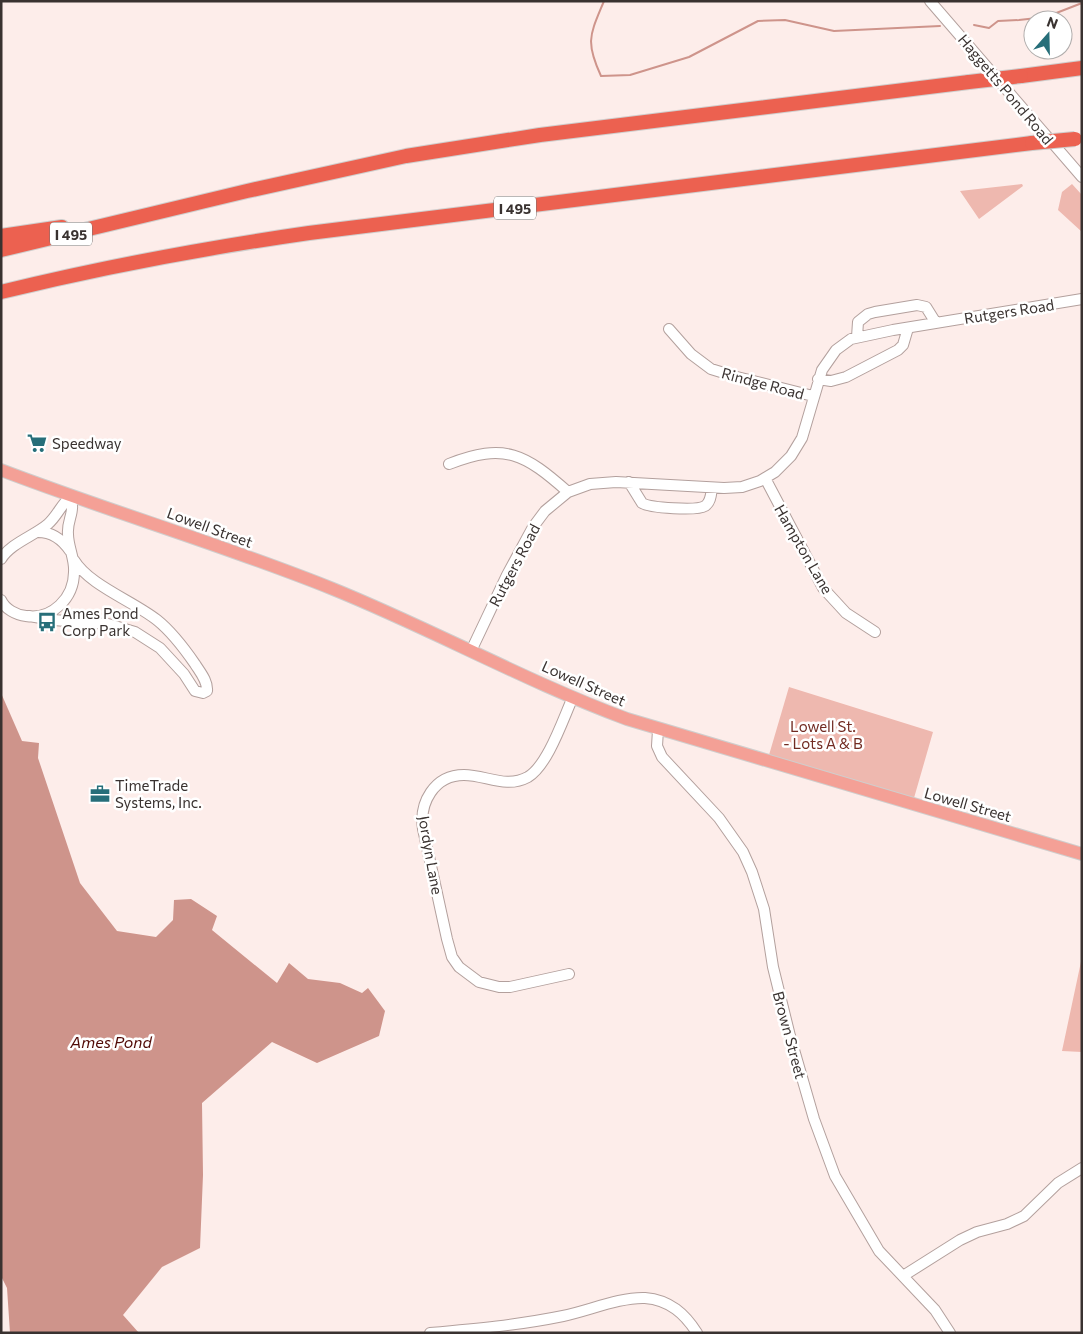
<svg xmlns="http://www.w3.org/2000/svg" width="1083" height="1334" font-family="Commissioner,sans-serif">
  <rect width="100%" height="100%" fill="#fdedea"/>
  <path fill="#eeb8af" d="M1022,184L1023,186L979,219L960,191Z
    M1072,184L1082,195V232L1058,210L1062,192Z
    M789,687L933,732L914,798L769,755Z
    M1082,957V1052L1062,1051Z"/>
  <path fill="#ce948b" d="M1,693L22,741L39,743L38,758L80,883L117,931L156,937L173,920L174,900L191,899L217,916L212,930L277,983L289,963L308,979L340,983L362,993L368,988L385,1011L379,1036L317,1063L272,1042L202,1103L203,1175L200,1248L162,1267L123,1315L139,1333H10L7,1288L1,1276Z"/>
  <g fill="none" stroke-linecap="round" stroke-linejoin="round">
    <path stroke="#ce948b" stroke-width="2" d="M604,1C590,35 585,41 601,76L630,75L689,57L758,21L785,20L834,31L940,26
      M974,25L989,28L998,21L1019,20L1046,17L1082,3"/>
    <defs>
      <path id="minor" d="M930,1L1082,177
        M669,329L691,354L711,369L737,377L813,396
        M857,337L858,322L868,314L875,312L917,305L926,307L936,323
        M818,379L831,381L846,377L898,350L903,345L908,328
        M449,464C505,442 525,454 568,492
        M765,478L823,588L846,613L875,632
        M629,482L642,503C650,508 697,511 705,506C711,502 711,494 712,488
        M38,532C51,532 62,539 70,551
        M1,559C11,543 34,536 48,524C57,516 61,505 70,497
        M1,600C5,609 16,615 26,616C52,620 74,598 74,572C75,559 68,547 68,534C67,523 72,516 72,508C73,505 70,500 70,497
        M29,616L53,620L108,624L135,632L160,648L184,674L195,691L203,693L207,691C208,681 200,672 195,664C184,648 172,632 157,620C133,601 89,585 74,560
        M471,651L507,575L533,527L545,511L568,492L590,484L616,482L724,488L742,487L760,481L775,472L791,456L802,438L822,370L836,350L851,339L893,330L1082,299
        M658,730L657,746L662,757L719,818L743,852L752,872L764,909L773,967L790,1036L814,1119L835,1176L879,1251L935,1310L950,1333
        M569,974L510,987H499L479,982L459,967L452,957L447,939L423,829C419,803 434,775 464,775C486,775 506,789 528,777C548,765 563,719 573,697
        M903,1276L960,1240L977,1232L1007,1224L1024,1216L1058,1183L1082,1168
        M430,1333C475,1329 519,1325 563,1316C588,1311 620,1297 645,1298C670,1300 685,1314 697,1333"/>
      <path id="major" d="M1,470C111,512 224,545 333,589C432,629 527,682 627,719L1082,854"/>
      <path id="highway" d="M1021,76L1082,68
        M1,236L62,227
        M1,250L247,191L406,156L540,135L969,82
        M1,292C103,267 205,248 309,233L1032,143"/>
    </defs>
    <use href="#minor" stroke="#b3a09d" stroke-width="12"/>
    <use href="#major" stroke="#cfcecd" stroke-width="14"/>
    <use href="#highway" stroke="#cfcecd" stroke-width="16"/>
    <use href="#minor" stroke="#fff" stroke-width="10"/>
    <use href="#major" stroke="#f4a096" stroke-width="12"/>
    <use href="#highway" stroke="#ec6150" stroke-width="14"/>
    <defs>
      <path id="highway-bridge" d="M969,82L1021,76
        M1032,143L1075,139"/>
    </defs>
    <use href="#highway-bridge" stroke="#cfcecd" stroke-width="16" stroke-linecap="butt"/>
    <use href="#highway-bridge" stroke="#ec6150" stroke-width="14"/>
  </g>
  <defs>
    <symbol id="supermarket-bare" viewBox="-9 -9 18 18"><path d="M-6-5.5h2.5l.6 2H6L4.5 2H-2.5L-4.4-4H-6ZM-1.5 3.2a1.3 1.3 0 1 0 .1 0ZM3 3.2a1.3 1.3 0 1 0 .1 0Z" fill="#266e79" stroke="#fff" stroke-width="2.5" paint-order="stroke"/></symbol>
    <symbol id="bus-bare" viewBox="-9 -9 18 18"><path d="M-5-6H5V4H4V6H2V4H-2V6H-4V4H-5ZM-3.5-4V0h7V-4ZM-3.5 1.2v1.5H-2V1.2ZM2 1.2v1.5H3.5V1.2Z" fill="#266e79" stroke="#fff" stroke-width="2.5" paint-order="stroke"/></symbol>
    <symbol id="office-bare" viewBox="-9 -9 18 18"><path d="M-6-3h4V-5.5h4V-3h4V5H-6ZM-1-4.5V-3h2v-1.5ZM-6 0V1H6V0Z" fill="#266e79" stroke="#fff" stroke-width="2.5" paint-order="stroke"/></symbol>
  </defs>
  <g fill-rule="evenodd">
    <use href="#supermarket-bare" x="23" y="429" width="28" height="28"/>
    <use href="#bus-bare" x="33" y="608" width="28" height="28"/>
    <use href="#office-bare" x="86" y="780" width="28" height="28"/>
  </g>
  <g text-anchor="middle" dominant-baseline="central" stroke-width="5" stroke-linejoin="round" paint-order="stroke">
    <g fill="#fff" stroke="#74706e" stroke-width="1">
      <rect x="494" y="196.5" width="42" height="23" rx="4"/>
      <rect x="50" y="222.5" width="42" height="23" rx="4"/>
    </g>
    <g font-size="14" font-weight="bold" fill="#393230">
      <text x="515" y="208">I 495</text>
      <text x="71" y="234">I 495</text>
    </g>
    <g font-size="15" fill="#393230" stroke="#fff">
      <text transform="translate(1006 89) rotate(50)">Haggetts Pond Road</text>
      <text transform="translate(1009 311) rotate(-9)">Rutgers Road</text>
      <text transform="translate(763 383) rotate(15)">Rindge Road</text>
      <text transform="translate(210 527) rotate(20)">Lowell Street</text>
      <text transform="translate(804 549) rotate(60)">Hampton Lane</text>
      <text transform="translate(514 565) rotate(-62)">Rutgers Road</text>
      <text transform="translate(584 683) rotate(24)">Lowell Street</text>
      <text transform="translate(968 804) rotate(16)">Lowell Street</text>
      <text transform="translate(431 855) rotate(80)">Jordyn Lane</text>
      <text transform="translate(790 1035) rotate(75)">Brown Street</text>
    </g>
    <g font-size="15" fill="#393230" stroke="#fff" text-anchor="start">
      <text x="52" y="443">Speedway</text>
      <text x="62" y="613">Ames Pond<tspan x="62" dy="17">Corp Park</tspan></text>
      <text x="115" y="785">TimeTrade<tspan x="115" dy="17">Systems, Inc.</tspan></text>
    </g>
    <g font-size="15" fill="#722b22" stroke="#fff">
      <text x="823" y="726">Lowell St.<tspan x="823" dy="17">- Lots A &amp; B</tspan></text>
    </g>
    <g font-size="16" font-style="italic" fill="#510a06" stroke="#fff">
      <text x="111" y="1041">Ames Pond</text>
    </g>
  </g>
  <rect width="1083" height="1334" fill="none" stroke="#393230" stroke-width="5"/>
  <g transform="translate(1048 35) rotate(20)"><circle r="24" fill="#ffffff" stroke="#b0adac"/>
  <path d="M0-4L9 19L0 12L-9 19Z" fill="#266e79"/>
  <text y="-8" font-size="14" font-weight="bold" text-anchor="middle" fill="#393230">N</text>
  </g>
</svg>
